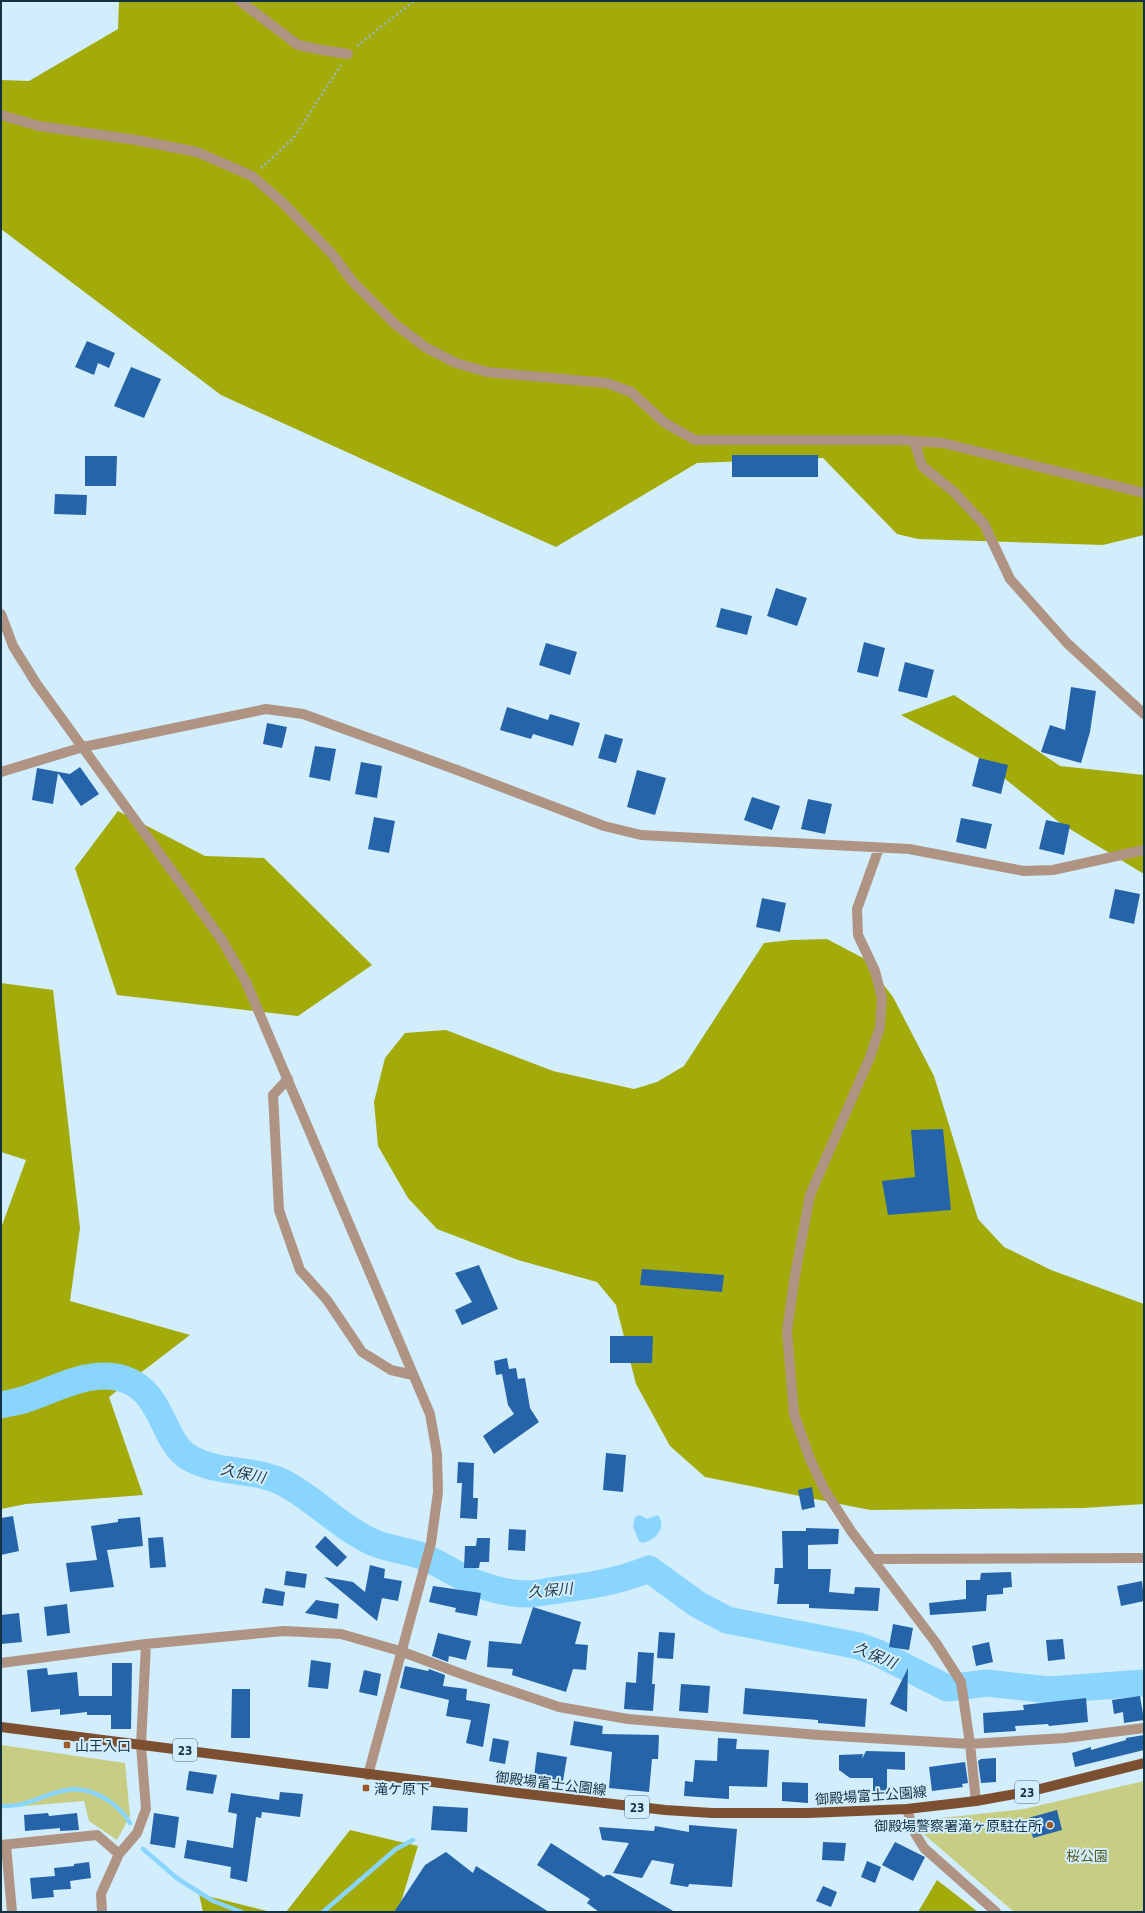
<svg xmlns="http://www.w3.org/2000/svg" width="1145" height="1913" font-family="'Titillium Web','Noto Sans JP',sans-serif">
  <rect width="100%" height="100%" fill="#d2edfc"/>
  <path fill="#c7ce83" d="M1,1745L125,1763L130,1816L117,1840L89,1821L84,1801L1,1808Z
    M1144,1781V1912H1014L919,1830L923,1820L1024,1809Z"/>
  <path fill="#a3ab0a" d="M119,1H1144V535L1103,545L918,539L897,534L823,458L697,463L556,547L221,395L1,229V80L29,81L118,29Z
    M954,695L1060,766L1144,775V874L1060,823L979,758L901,715Z
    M118,811L205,856L264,858L372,965L298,1016L117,995L75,868Z
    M827,939L863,958L893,997L934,1076L978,1219L1004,1247L1051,1270L1144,1304V1504L1084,1508L870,1510L705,1477L670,1446L636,1384L616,1305L597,1282L518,1260L437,1229L408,1198L378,1146L374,1102L385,1058L405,1033L446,1030L553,1071L634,1089L657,1082L684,1066L764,943L791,940Z
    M1,983L53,990L80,1228L70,1301L190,1335L109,1397L143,1495L26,1504L1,1509V1228L26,1160L1,1152Z
    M350,1830L418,1846L398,1912H286Z
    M937,1880L978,1912H918Z
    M199,1894L271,1912H203Z"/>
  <path fill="#8ad5fe" d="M640,1515L647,1519L658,1515C667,1528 656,1539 643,1543L639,1541L633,1527L635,1517Z"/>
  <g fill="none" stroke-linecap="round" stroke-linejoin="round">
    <path stroke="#8ad5fe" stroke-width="4.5" d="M1,1806C9,1806 18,1806 26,1803C58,1793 73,1780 106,1799C115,1805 125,1814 130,1823
      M143,1849L178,1879L213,1901L242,1912
      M323,1912L396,1849L413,1840"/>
    <path stroke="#8ad5fe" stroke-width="27" d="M1,1405C9,1403 18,1402 26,1399C57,1389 91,1368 124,1379C164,1392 162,1443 190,1458C218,1474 253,1468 282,1482C314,1498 337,1525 370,1541C386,1549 405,1550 422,1556C442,1564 461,1579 481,1585C495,1590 513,1594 528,1594C537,1594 548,1591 557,1590C589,1586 620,1581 649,1569L697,1604L727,1620L859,1646L878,1653L947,1688L987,1683L1049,1690L1144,1683"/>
  </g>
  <path fill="#2564a8" d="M87,341L115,353L109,368L98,363L94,375L75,367Z
    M131,367L161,379L144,418L114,406Z
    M732,455H818V477H732Z
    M85,456H117L116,486H85Z
    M55,494L87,495L86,515L54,514Z
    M776,588L807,598L797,626L767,616Z
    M721,608L752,616L747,635L716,627Z
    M864,642L885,648L878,677L857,672Z
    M546,643L577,652L570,675L539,665Z
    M905,662L934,670L927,698L898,691Z
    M1071,687L1096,691L1090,732L1081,763L1041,752L1050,725L1065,730Z
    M507,707L548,720L550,714L580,723L573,746L533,734L531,739L500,730Z
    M267,723L287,727L282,748L263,744Z
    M605,734L623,739L616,763L598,758Z
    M315,746L336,749L330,781L309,777Z
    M979,758L1008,765L1001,794L972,786Z
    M361,762L382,766L377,798L355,794Z
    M80,767L99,794L81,806L58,773L53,804L32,800L37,768L70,774Z
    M637,770L666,778L655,815L627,807Z
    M752,797L780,806L772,830L744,820Z
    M808,799L832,804L825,834L801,829Z
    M374,817L395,821L389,853L368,849Z
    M961,818L992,824L986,849L956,842Z
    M1046,820L1070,825L1064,855L1039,849Z
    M1115,889L1140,894L1134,924L1109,918Z
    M762,898L786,903L780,932L756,927Z
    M943,1129L951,1210L888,1215L882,1181L915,1177L911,1130Z
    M479,1265L498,1309L462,1325L455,1310L472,1302L455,1273Z
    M642,1269L724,1275L722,1292L640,1285Z
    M610,1336H653L652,1363H610Z
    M507,1358L509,1369L516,1368L518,1379L525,1378L530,1408L539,1422L494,1454L483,1436L514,1414L508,1405L502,1374L496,1375L494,1361Z
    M606,1453L626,1455L623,1492L603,1490Z
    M458,1462L474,1463L473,1498H478L477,1519L460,1518L462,1483H457Z
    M812,1487L815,1507L802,1510L798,1490Z
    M13,1516L19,1551L1,1555V1518Z
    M140,1517L143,1546L107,1550L114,1587L70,1592L66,1563L97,1560L91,1526L118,1522V1519Z
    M806,1528L839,1529L838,1544L808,1545V1569H831L829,1592L854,1594L855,1587L880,1588L878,1611L809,1608V1604H777L779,1584H774L775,1568H783L782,1531H806Z
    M509,1529L526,1530L525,1551L508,1550Z
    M325,1536L347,1557L337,1567L315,1547Z
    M163,1537L166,1567L150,1568L148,1538Z
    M477,1538H490L489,1562H480L479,1568H464L465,1546H476Z
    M370,1565L385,1569L384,1578L402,1581L398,1601L382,1598L377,1621L324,1577L353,1582L365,1592Z
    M286,1571L307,1574L305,1588L284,1585Z
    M1011,1572L1012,1587L1003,1588V1594L987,1595L986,1611L930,1615L929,1603L966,1599V1580H980L981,1573Z
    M1142,1581L1144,1601L1121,1606L1117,1586Z
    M433,1586L481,1593L477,1616L455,1612L456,1608L429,1602Z
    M265,1588L285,1592L283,1606L262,1603Z
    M316,1600L339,1604L337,1619L305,1613Z
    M67,1604L70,1633L47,1636L44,1607Z
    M533,1607L581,1622L575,1644L588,1645L586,1670L573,1669L566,1692L512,1675L513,1669L487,1667L489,1641L521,1644Z
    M19,1613L22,1642L1,1644V1615Z
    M893,1624L913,1628L909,1650L889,1647Z
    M659,1632L675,1633L673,1659L657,1658Z
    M438,1633L471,1641L466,1660L449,1656L448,1662L432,1656Z
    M1063,1639L1065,1659L1048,1661L1046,1640Z
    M989,1642L993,1662L976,1666L972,1646Z
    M638,1652L654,1653L652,1684H655L653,1711L624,1709L626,1682L636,1683Z
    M311,1660L331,1663L328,1689L308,1687Z
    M112,1663H132L131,1729H111V1715H87V1712L60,1715V1709L31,1712L27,1670L47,1668L48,1675L77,1672L79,1696H112Z
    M405,1666L428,1671L429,1669L445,1675L443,1686L467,1689L466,1700L490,1704L483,1747L466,1743L471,1720L446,1716L449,1700L400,1688Z
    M908,1668L907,1712L890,1704Z
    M364,1670L381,1674L377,1696L359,1692Z
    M681,1684L710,1686L708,1713L679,1711Z
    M745,1688L867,1699L865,1727L818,1723V1720L743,1714Z
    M232,1689H250V1738H231Z
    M1140,1696L1144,1720L1124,1723L1123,1712L1114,1714L1112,1700Z
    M1086,1698L1088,1722L1049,1726L1048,1724L1015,1726L1016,1731L984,1733L983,1713L1024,1710L1023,1705Z
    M574,1721L603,1726L602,1734L659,1735L658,1759H652L649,1792L609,1788L612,1752L570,1745Z
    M1144,1735V1750L1075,1767L1072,1753L1091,1747V1750L1126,1740V1738Z
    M493,1738L509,1741L505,1764L489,1761Z
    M718,1738L737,1739L736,1749L769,1750L767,1787L729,1786V1799L684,1796L685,1781L693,1782L695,1760L717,1761Z
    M866,1751L905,1752V1770L887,1769V1793H873V1778H850L839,1770V1755L863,1754L862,1759Z
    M537,1752L567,1757L563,1781L534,1777Z
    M996,1758V1782L981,1783L978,1761L981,1759Z
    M965,1762L968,1783L962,1784L963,1787L932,1791L929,1767Z
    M189,1771L217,1775L213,1794L186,1790Z
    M782,1782L808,1783V1803L782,1801Z
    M280,1792L303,1794L300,1817L262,1812L261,1818L256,1817L247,1882L230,1878L231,1867L184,1858L187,1840L233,1848L237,1814L228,1812L231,1793L279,1800Z
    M433,1806L468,1808L467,1832L431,1830Z
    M1057,1810L1062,1830L1033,1838L1028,1818Z
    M48,1813L49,1816L77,1813L79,1830L60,1831V1828L25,1831L24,1815Z
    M154,1813L179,1817L175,1848L150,1844Z
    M689,1825L737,1829L732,1887L689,1884L688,1887L670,1884L674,1864L652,1860L642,1878L613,1873L629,1843L602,1840L599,1827L654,1831L655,1826L689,1832Z
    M823,1842L846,1843L844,1861L822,1860Z
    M895,1842L925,1857L913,1881L882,1865Z
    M551,1843L604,1877L606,1875H610L675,1912H599L587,1903L590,1899L537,1865Z
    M446,1852L473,1873L476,1866L549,1912H394L425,1865Z
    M867,1861L881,1867L875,1883L861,1877Z
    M89,1862L91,1878L70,1881L71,1889L53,1890L54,1897L32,1899L30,1878L55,1876L54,1868L74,1866V1864Z
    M823,1886L837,1892L831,1907L816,1901Z"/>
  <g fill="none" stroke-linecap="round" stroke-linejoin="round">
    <path stroke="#98b4c3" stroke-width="2.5" stroke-dasharray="2 3" stroke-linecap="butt" d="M357,46L414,1
      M261,168L293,139L341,65"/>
    <path stroke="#af9484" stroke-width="10" d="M240,1L298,45L322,50L348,54
      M1,115L39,126L136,140L197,152L252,176L283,203L332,254L353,282L395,324L425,347L456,363L487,372L607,383L631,392L665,423L695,440H899L943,443L1144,493
      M914,441L922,466L953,491L984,524L1010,579L1067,643L1144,714
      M1,772L83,747L266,709L303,714L457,770L604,826L641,835L909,849L1024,871L1053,870L1144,850
      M879,848L857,909L858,935L875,971L882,998L880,1027L870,1057L810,1195L795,1275L787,1331L794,1414L810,1459L824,1489L851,1531L936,1643L961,1682L970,1744L976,1801
      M288,1079L273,1095L279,1210L300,1270L327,1300L362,1352L391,1370L413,1375
      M872,1559L1144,1558
      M1,1663L146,1644L284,1631L341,1634L400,1651L470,1677L559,1707L628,1719L819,1735L970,1744L1065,1738L1144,1728
      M1,1845L97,1835L119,1854
      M6,1845L12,1912
      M102,1912L101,1894L119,1854L137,1833L146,1809L141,1745L146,1644"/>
    <path stroke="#af9484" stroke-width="10" d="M1,614L13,646L36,683L222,940L246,982L430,1414L437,1454L438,1492L431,1543L368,1775
      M907,1809L913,1830L924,1848L996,1912"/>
    <path stroke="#7c4f31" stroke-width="10" d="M1,1727L518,1793L665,1810L712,1813H808L907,1809L976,1801L1032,1791L1144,1763"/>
  </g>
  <g fill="#9c5929" stroke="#d2edfc" stroke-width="1.5">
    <rect x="63" y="1741" width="8" height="8" rx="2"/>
    <rect x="362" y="1784" width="8" height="8" rx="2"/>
    <circle cx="1050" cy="1825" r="4"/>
  </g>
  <g text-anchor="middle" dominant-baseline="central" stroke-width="4" stroke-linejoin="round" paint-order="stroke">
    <g fill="#d2edfc" stroke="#4c6978" stroke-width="1">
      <rect x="173" y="1739" width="24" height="22" rx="3"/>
      <rect x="1015" y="1781" width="24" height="22" rx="3"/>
      <rect x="625" y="1796" width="24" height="22" rx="3"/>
    </g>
    <g font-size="13" font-weight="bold" fill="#133140">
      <text x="185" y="1750">23</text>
      <text x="1027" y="1792">23</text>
      <text x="637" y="1807">23</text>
    </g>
    <g font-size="14" fill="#133140" stroke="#d2edfc" text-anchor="start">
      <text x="75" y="1745">山王入口</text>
      <text x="374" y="1788">滝ケ原下</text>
      <text x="1042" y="1825" text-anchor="end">御殿場警察署滝ヶ原駐在所</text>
    </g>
    <g font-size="14" fill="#133140" stroke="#d2edfc">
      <text transform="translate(551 1783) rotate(7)">御殿場富士公園線</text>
      <text transform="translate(871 1795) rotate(-4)">御殿場富士公園線</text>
    </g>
    <g font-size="14" fill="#575b27" stroke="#d2edfc">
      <text x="1087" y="1855">桜公園</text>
    </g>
    <g font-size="15" font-style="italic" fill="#233b48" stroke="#d2edfc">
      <text transform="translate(243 1473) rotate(12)">久保川</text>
      <text transform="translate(550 1590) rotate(-5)">久保川</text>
      <text transform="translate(875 1655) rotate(23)">久保川</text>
    </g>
  </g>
  <rect width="1145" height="1913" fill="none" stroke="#133140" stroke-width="4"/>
</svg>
